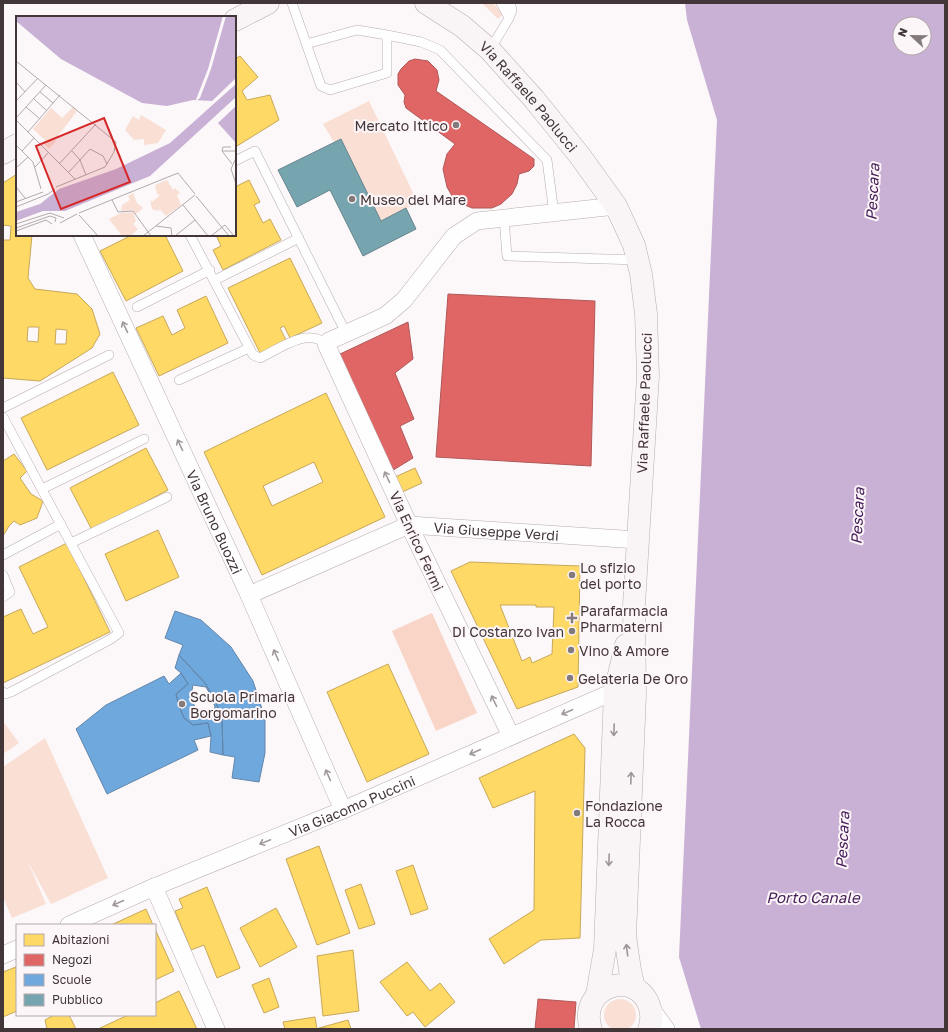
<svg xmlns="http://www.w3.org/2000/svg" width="948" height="1032" font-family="'Golos Text',sans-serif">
  <rect width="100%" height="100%" fill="#fcf7f9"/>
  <path fill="#f9dfd4" d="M482,3H493L503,14L498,19Z
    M369,101L418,203L381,221L341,139L334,142L323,124Z
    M3,721L19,743L3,754Z
    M45,738L108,878L51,904L28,862L46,904L12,918L3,897V767Z
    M604 1015a16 16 0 1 1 32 0a16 16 0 1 1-32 0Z"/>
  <path fill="#f8d5c6" d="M432,613L477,713L436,731L392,631Z"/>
  <path fill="#c9b1d5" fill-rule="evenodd" d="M685,3H945V1029H701L679,957L717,120L687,20ZM900,24H924V48H900Z"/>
  <path fill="#ffd966" stroke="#c7a858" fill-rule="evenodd" d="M240,56L258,77L242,91L247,100L270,95L279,120L237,146L235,144V59Z
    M17,174V235H32L28,278L35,289L77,294L92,309L100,334L92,348L40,381L3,378V240H10L11,226L3,225V183ZM28,327H39L38,342L27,341ZM56,329L67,330L66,344H55Z
    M249,180L260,202L254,205L263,223L270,219L281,240L223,270L213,250L221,246L216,235H235V187Z
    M132,235H165L183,271L126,301L100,251Z
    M290,258L322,323L290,338L284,326L280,328L286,340L260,353L228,288Z
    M206,296L228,343L159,376L136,328L163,316L172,335L185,328L177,310Z
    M113,372L139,425L47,470L21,418Z
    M326,393L385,517L262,575L204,452ZM314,462L323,482L272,506L263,486Z
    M146,448L168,490L92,530L70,488Z
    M14,454L27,471L20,478L31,494L43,501L37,518L20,525L14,521L9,526L3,536V461Z
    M415,468L422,483L400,493L393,478Z
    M158,530L179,577L126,601L105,554Z
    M67,543L110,632L3,683V617L21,609L33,634L48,627L19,567Z
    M470,562L580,566L578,687L517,709L451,571ZM500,605H536V607H554L552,654L532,663L530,657L522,661Z
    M388,664L429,754L367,782L327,692Z
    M574,734L585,748L580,938L541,940L504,964L489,939L534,910L535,791L493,808L479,778Z
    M319,846L350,933L317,945L286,859Z
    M413,865L428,909L411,915L396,871Z
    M361,884L375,924L359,929L345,890Z
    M207,887L240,968L217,978L204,945L191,950L175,911L183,908L179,899Z
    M276,908L297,947L260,967L240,928Z
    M146,909L153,925H111Z
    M155,929L174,971L155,980Z
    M353,950L359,1011L323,1016L317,956Z
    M407,962L430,991L440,983L455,1002L425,1027L413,1012L407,1016L380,982Z
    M16,967L17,1011L3,1017V972Z
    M269,978L279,1007L264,1013L252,985Z
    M179,991L197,1029H98L128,1015H155V1003Z
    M54,1015H69L76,1029H47L45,1020Z
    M315,1017L317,1029H285L283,1022Z
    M348,1020L351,1029L319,1028Z"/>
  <path fill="#e06666" stroke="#b15858" d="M415,59L428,61L437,70L439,80L436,91L534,159V166L529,171L519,174L517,184L512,194L501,204L492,208H472L460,203L452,196L447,187L443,169L447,154L455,144L406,108L404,102L405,95L398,85V74L401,69L409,61Z
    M448,294L595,301L591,466L436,457Z
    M408,322L413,359L395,373L414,419L400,426L413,458L390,472L338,355Z
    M538,999L576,1002L574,1029H535Z"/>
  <path fill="#6fa8dc" stroke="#6286ab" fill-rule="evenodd" d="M175,611L201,620L231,647L253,681L265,718V753L259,782L232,778L235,757L223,755L222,718L214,698L205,683L179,655L183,645L165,638Z
    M179,655L205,683L214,698L222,718L223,755L210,752L211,736L208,723L193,725L184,718L179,706L176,694L188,684L181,673L175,668ZM193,685L206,687L211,696L215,707L211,717L199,713L194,705L191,695Z
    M181,673L188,684L176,694L179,706L184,718L193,725L208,723L211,736L194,740L198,750L107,794L76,729L106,705L164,676L169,684Z"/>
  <path fill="#76a5af" stroke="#67848c" d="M341,139L381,221L406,208L416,229L363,256L330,190L297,207L278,170Z"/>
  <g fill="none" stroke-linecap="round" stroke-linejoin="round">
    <defs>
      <path id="lane" d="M292,3L321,86L330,90L387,73V35L357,30L306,44
        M509,18L512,10L510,3
        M387,35L421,42L440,50L547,160L554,214
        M490,50L509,18L501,3
        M235,161L255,151L346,333
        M504,218L507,256L638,260
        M190,235L253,355L260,358C279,349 307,327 326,344
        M215,280L299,238
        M137,307L210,270
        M179,380L249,348
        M3,408L109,355
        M3,417L119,633L111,639L11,692L5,694L3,692
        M42,489L144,439
        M71,543L167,497
        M3,555L61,524
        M3,575L10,592L3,597"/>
      <g id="street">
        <path id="s1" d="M82,235L249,595L343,810"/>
        <path id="s2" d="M249,595L409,525L638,540"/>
        <path d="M511,736L409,525L326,344L329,341L385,316L404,300L454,236L477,221L616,206"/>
        <path d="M154,887L216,1029"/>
        <path id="s3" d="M69,925L154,887L343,810L615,691H625"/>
        <path d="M3,955L17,949"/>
        <path d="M650,1007L666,1029"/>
      </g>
      <g id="secondary">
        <path id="s4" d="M426,3L462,26L490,50L534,99L580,156L616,206L634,245L641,274L646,314L648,376L634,605L635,695L625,936L630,970L634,988"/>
        <path d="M235,20L268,3"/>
        <path d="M3,153L17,145"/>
        <path d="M597,995L605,949L615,691L626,645"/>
        <path d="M591,1029C577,988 634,967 649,1005C652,1013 652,1021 649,1029"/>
      </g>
    </defs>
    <use href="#lane" stroke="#b7aeb1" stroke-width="10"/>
    <use href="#street" stroke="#b7aeb1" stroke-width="18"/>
    <use href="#secondary" stroke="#b7aeb1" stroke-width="23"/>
    <use href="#lane" stroke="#fffefe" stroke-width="9"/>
    <use href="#street" stroke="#fffefe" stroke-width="17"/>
    <use href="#secondary" stroke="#f9f4f5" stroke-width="22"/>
  </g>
  <defs><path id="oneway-shaft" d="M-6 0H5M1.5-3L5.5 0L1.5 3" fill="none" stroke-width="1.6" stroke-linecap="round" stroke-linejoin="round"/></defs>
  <g stroke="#a19a9c">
    <use href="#oneway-shaft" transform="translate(125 327) rotate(-115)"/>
    <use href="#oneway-shaft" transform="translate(180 445) rotate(-115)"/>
    <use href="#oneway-shaft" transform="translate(387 477) rotate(-115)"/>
    <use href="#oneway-shaft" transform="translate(276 655) rotate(-114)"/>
    <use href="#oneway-shaft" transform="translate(494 701) rotate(-116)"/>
    <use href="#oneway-shaft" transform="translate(567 712) rotate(157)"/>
    <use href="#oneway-shaft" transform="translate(475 752) rotate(156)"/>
    <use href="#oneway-shaft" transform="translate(328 775) rotate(-114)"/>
    <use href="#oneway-shaft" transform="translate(265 842) rotate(158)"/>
    <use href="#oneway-shaft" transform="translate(118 903) rotate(156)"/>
  </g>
  <g stroke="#9e9597">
    <use href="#oneway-shaft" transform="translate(614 730) rotate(92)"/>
    <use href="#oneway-shaft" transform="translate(631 778) rotate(-88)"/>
    <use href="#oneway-shaft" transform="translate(609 860) rotate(92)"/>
    <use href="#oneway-shaft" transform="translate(627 950) rotate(-97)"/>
  </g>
  <g fill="#847a7c" stroke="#fdf6f8" stroke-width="1.5">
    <circle cx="456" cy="125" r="4"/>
    <circle cx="352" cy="199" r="4"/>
    <circle cx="572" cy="575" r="4"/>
    <path d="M570 612h4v4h4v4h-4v4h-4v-4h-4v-4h4z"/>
    <circle cx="572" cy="631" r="4"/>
    <circle cx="571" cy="650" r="4"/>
    <circle cx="570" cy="678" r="4"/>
    <circle cx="182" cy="704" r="4"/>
    <circle cx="577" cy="813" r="4"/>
  </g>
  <g text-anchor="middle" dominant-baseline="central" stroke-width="4" stroke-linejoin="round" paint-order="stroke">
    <g font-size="14" fill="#433639" stroke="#fdf6f8">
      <text stroke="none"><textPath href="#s4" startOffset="140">Via Raffaele Paolucci</textPath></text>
      <text transform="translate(644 403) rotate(-88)">Via Raffaele Paolucci</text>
      <text stroke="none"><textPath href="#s1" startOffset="316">Via Bruno Buozzi</textPath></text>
      <text stroke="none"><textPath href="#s2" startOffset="262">Via Giuseppe Verdi</textPath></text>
      <text transform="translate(417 541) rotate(65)">Via Enrico Fermi</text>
      <text stroke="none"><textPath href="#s3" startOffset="307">Via Giacomo Puccini</textPath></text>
    </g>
    <g font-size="14" fill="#433639" stroke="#fdf6f8" text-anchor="start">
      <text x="448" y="125" text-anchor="end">Mercato Ittico</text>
      <text x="360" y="199">Museo del Mare</text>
      <text x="580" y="567">Lo sfizio<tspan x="580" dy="16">del porto</tspan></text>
      <text x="580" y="610">Parafarmacia<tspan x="580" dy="16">Pharmaterni</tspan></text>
      <text x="564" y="631" text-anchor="end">Di Costanzo Ivan</text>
      <text x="579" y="650">Vino &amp; Amore</text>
      <text x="578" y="678">Gelateria De Oro</text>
      <text x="190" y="696">Scuola Primaria<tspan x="190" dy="16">Borgomarino</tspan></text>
      <text x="585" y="805">Fondazione<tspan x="585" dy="16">La Rocca</tspan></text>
    </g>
    <g font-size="15" font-style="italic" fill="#451c58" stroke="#fdf6f8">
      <text transform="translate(872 192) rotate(-87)">Pescara</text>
      <text transform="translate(857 516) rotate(-87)">Pescara</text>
      <text transform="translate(842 840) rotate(-87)">Pescara</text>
      <text x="813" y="897">Porto Canale</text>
    </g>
  </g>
  <g transform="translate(16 16)">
    <rect width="220" height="220" fill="#fcf7f9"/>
    <path d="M57,91L61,95L39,124L35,121L40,125L33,133L28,128L30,125L17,113L35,92L46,102ZM125,99L150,114L142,127L128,129V123L118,124L109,114L117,100L123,104ZM151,164L157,174L159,172L164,177L161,179L165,189L150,200L144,193L142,195L136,193L134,184L136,186L144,179L141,178L139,169ZM117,177L121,187L127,192L119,199L117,194L105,195L106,189L114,184L112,180ZM117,196L120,205L117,208L122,213L115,220H106L93,203L105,197Z" fill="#f9dfd4"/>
    <path d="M0,0H220V62L196,85L177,84L151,90L126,87L45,43L0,5ZM220,68V81L134,160L49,195H27L0,205V196L24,188L43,173L100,153L154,127ZM220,90V127L202,107Z" fill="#c9b1d5"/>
    <path d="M207,0H210L195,53L184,82L179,86L192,53Z" fill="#fcf7f9"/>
    <path fill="none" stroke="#b2aaac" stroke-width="1" d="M0,45L100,126L98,136L89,151L40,171M1,67L9,76M24,76L37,87M18,83L31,95M0,85L22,62M10,91L24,103M0,102L30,69M0,104L59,163M12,116L44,79M0,129L17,146L25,173M6,135L18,122M56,135L64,144L70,159M206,135L207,131H215M220,142L215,153L220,168M44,147L80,108M216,148L206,135H219M19,151L33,136M0,152L12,141M53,156L74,133L87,140L91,148M0,171L9,182M180,180L213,220M96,184L102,196L117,195L135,220M0,186L27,176M167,189L192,220M0,191L32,178L39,173M63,197L162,157L179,178M63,199L82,220M44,207L61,198M0,208L34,197L48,202M140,210L155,212L156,220M0,212L34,200L40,202L39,206M0,215L30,204L36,208M127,220L179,179M159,220L179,204M195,220L209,209L218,220"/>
    <path fill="#d62828" fill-opacity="0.15" stroke="#d62828" stroke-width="2" d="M88,102L114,166L45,193L20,130Z"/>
    <rect width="220" height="220" fill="none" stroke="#433639" stroke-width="2"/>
  </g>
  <rect width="948" height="1032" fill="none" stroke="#433639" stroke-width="8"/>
  <rect x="16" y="924" width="140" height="92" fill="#fdf6f8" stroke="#b3a9ac"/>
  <rect x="24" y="934" width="20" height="12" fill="#ffd966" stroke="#b3a9ac"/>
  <text x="52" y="944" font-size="12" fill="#433639">Abitazioni</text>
  <rect x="24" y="954" width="20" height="12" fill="#e06666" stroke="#b3a9ac"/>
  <text x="52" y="964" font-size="12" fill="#433639">Negozi</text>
  <rect x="24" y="974" width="20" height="12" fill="#6fa8dc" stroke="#b3a9ac"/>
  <text x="52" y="984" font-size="12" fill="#433639">Scuole</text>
  <rect x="24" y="994" width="20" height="12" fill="#76a5af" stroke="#b3a9ac"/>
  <text x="52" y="1004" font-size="12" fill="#433639">Pubblico</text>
  <g transform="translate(912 36) rotate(292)"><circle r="19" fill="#fdf6f8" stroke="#b3a9ac"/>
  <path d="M0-3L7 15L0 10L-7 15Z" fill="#847a7c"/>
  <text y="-6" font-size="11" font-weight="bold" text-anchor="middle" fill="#433639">N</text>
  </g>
</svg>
